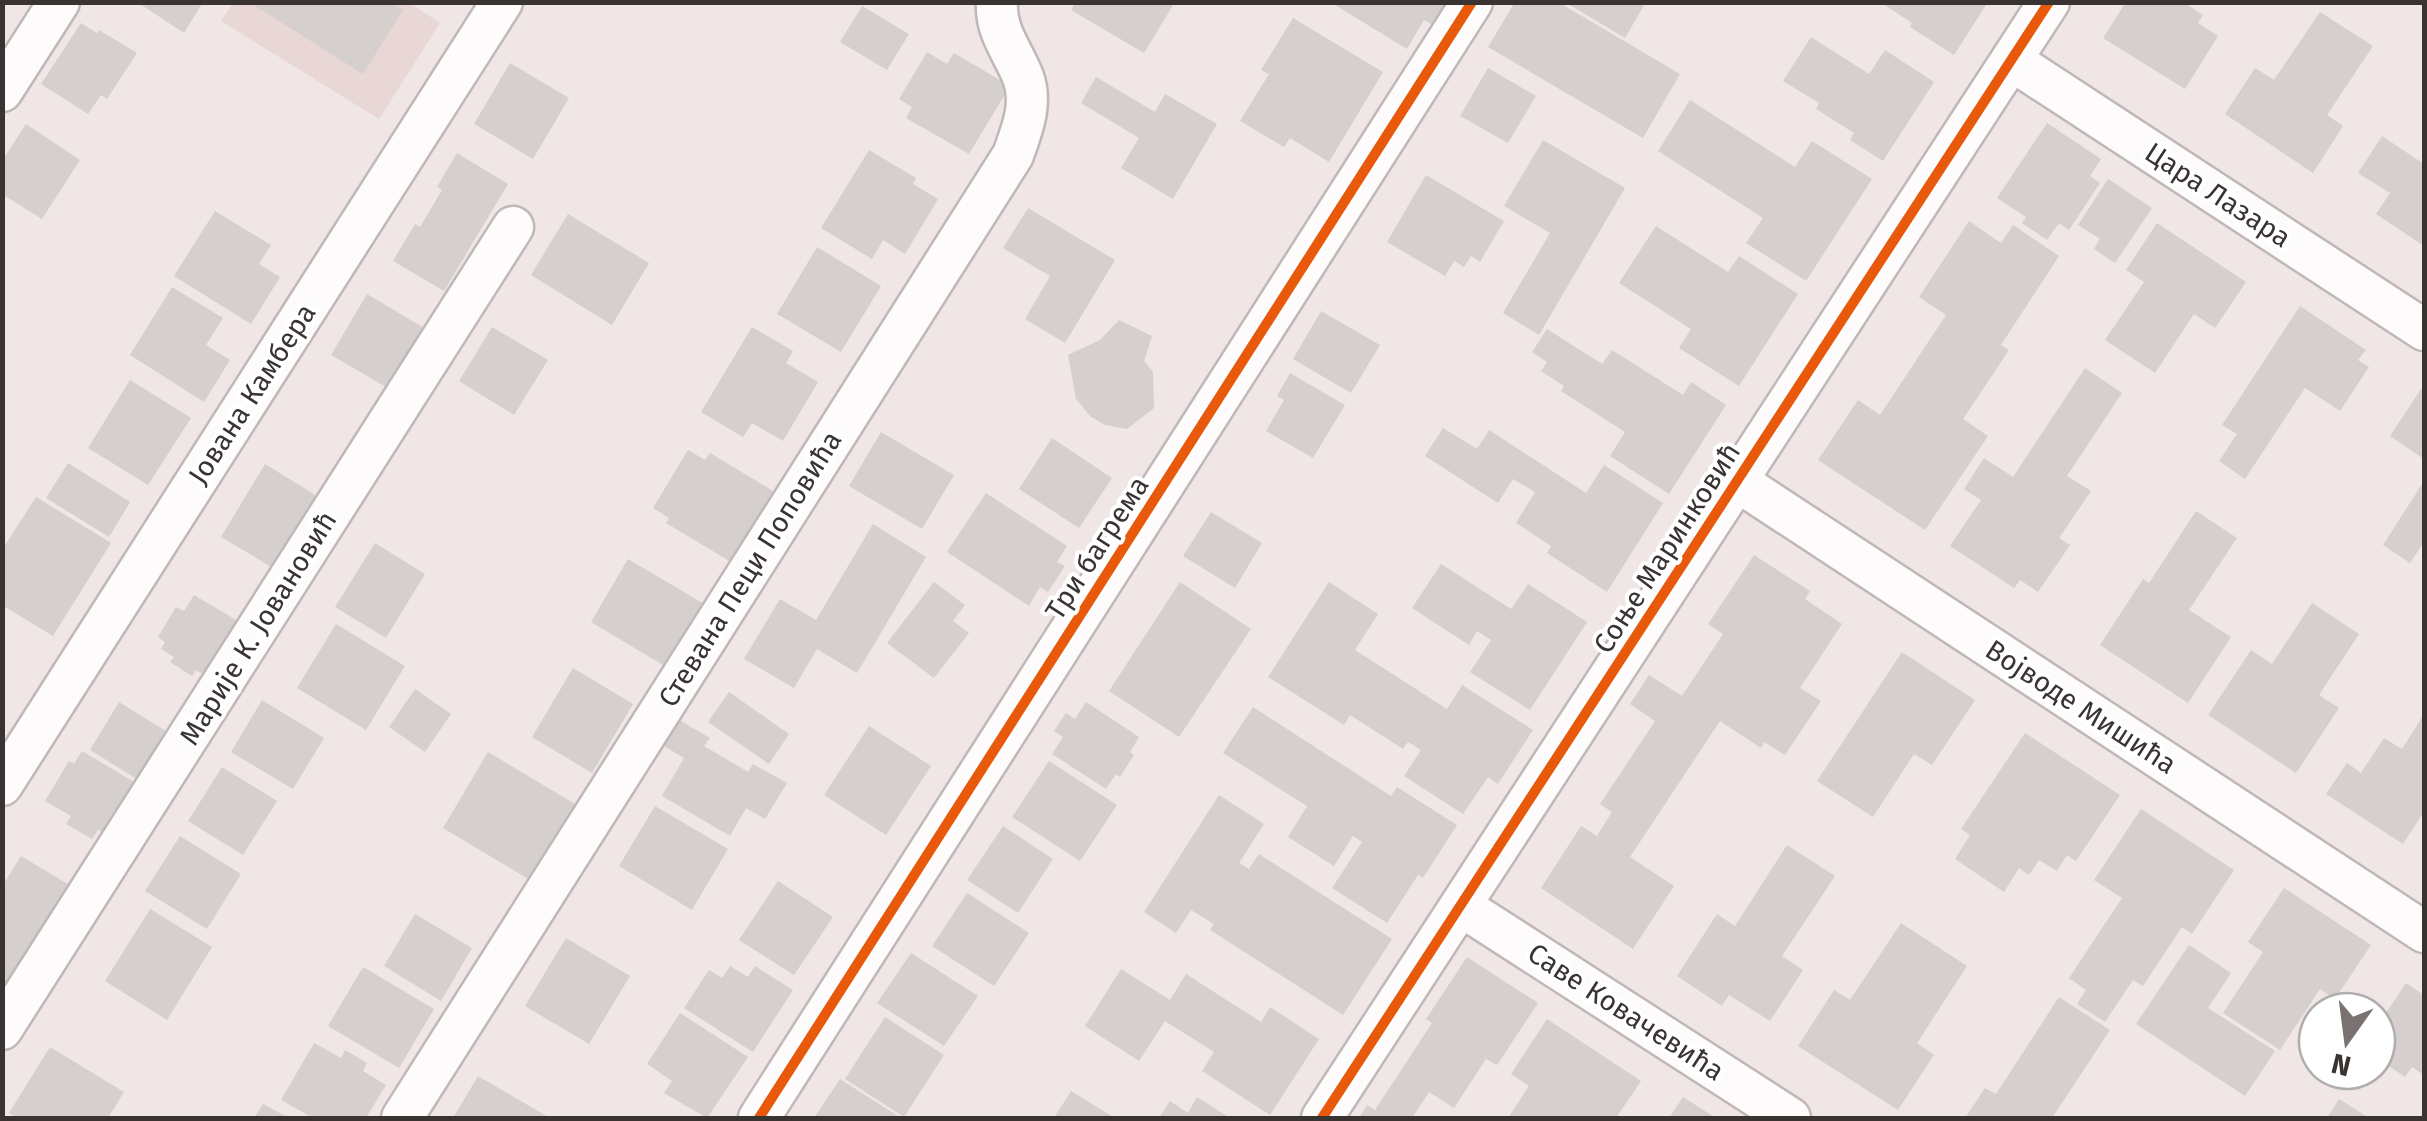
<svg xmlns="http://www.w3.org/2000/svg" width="2427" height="1121" font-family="'Fira Sans',sans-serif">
  <rect width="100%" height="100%" fill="#efe6e5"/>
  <path fill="#e8d7d5" d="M408,2L440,23L379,119L221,21L233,3Z"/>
  <path fill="#d5cfce" d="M137,2H203L184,33Z
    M249,2H391L403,10L363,74Z
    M1076,2H1175L1144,53L1071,10Z
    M1337,2H1448L1435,26L1424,20L1407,49L1335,5Z
    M1515,2H1558L1680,74L1643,138L1488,47Z
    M1565,2H1646L1625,38Z
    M1880,2H1988L1954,55L1910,27L1912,23Z
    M2126,2H2183L2203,15L2198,23L2218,36L2185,89L2103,38Z
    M862,6L909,34L887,70L840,42Z
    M2320,12L2373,46L2327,115L2343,126L2313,173L2225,114L2255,68L2274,80Z
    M1293,18L1383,72L1329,162L1290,138L1284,147L1240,121L1269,74L1261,70Z
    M81,23L97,33L99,30L137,53L107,99L101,95L88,114L41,84Z
    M1811,37L1869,74L1885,50L1934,82L1883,161L1850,140L1854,133L1816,109L1819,103L1783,81Z
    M927,52L947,64L954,53L1010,86L969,154L906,118L912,107L899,99Z
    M510,63L569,98L533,159L474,124Z
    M1488,68L1536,96L1508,143L1460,116Z
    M1096,77L1155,112L1165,94L1217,124L1173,199L1121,168L1139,138L1081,103Z
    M1690,100L1795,167L1812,141L1872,179L1806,281L1746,243L1763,218L1658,151Z
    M2047,123L2101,159L2090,176L2100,183L2069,230L2059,223L2047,240L2022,223L2026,217L1997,198Z
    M26,124L80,160L42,219L2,194V161Z
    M2382,136L2424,164V246L2376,214L2390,193L2358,173Z
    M1543,140L1625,188L1539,335L1503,313L1550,233L1504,206Z
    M869,150L916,178L913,184L938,199L905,254L883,240L872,259L821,228Z
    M457,153L508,184L444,291L393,261L415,224L420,227L442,190L437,187Z
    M1426,175L1504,221L1480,262L1471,256L1464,267L1454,261L1445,276L1387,242Z
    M2108,179L2152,208L2115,263L2094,249L2100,239L2078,225Z
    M1028,208L1115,260L1065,343L1025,319L1050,276L1003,248Z
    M215,211L271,245L259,264L280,277L251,324L174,276Z
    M568,214L649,263L612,325L531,275Z
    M1969,221L2001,243L2013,225L2059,256L2001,345L2009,350L1963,419L1988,436L1925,530L1818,460L1858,400L1880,415L1946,315L1919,297Z
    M2157,223L2246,282L2215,328L2194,314L2155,373L2105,340L2144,282L2126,270Z
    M1656,226L1728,272L1739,256L1798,294L1739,386L1679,348L1691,329L1619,283Z
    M817,247L881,286L841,352L777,314Z
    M172,287L223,318L206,345L230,360L204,402L130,355Z
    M367,294L429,331L393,391L331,355Z
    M2300,306L2366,350L2358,360L2369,367L2340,411L2305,388L2245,479L2219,461L2237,434L2222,425Z
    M1321,311L1380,345L1351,393L1293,359Z
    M1119,320L1152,336L1144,361L1153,372L1154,408L1127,429L1105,425L1090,416L1076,399L1068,355L1100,340Z
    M492,327L548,360L514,415L459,381Z
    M752,327L793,351L786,363L818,382L783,441L752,423L743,437L701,412Z
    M1547,329L1602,364L1612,350L1683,395L1691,382L1726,405L1669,494L1610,456L1625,432L1561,391L1564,386L1541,371L1547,362L1532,352Z
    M2085,368L2122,393L2067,476L2091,491L2059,538L2070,545L2038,592L2020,580L2014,588L1950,546L1981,500L1964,489L1984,458L2013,477Z
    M1290,373L1345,405L1313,458L1266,431L1284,400L1277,396Z
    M130,380L191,418L148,485L88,448Z
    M2421,389L2424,392V459L2390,436Z
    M1443,428L1477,449L1489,430L1586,493L1604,465L1663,503L1607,592L1547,553L1551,546L1516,523L1535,492L1513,479L1498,503L1425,456Z
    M881,432L954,475L922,529L849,486Z
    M1052,438L1112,478L1079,528L1019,489Z
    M688,450L705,460L710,453L773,491L731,562L666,523L669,518L653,508Z
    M68,463L130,502L109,537L46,498Z
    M265,464L317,496L273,568L221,537Z
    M2424,481V542L2410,563L2383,545Z
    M986,493L1067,546L1057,562L1065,566L1048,592L1040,587L1029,606L947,552Z
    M36,497L111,543L53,636L2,605V550Z
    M2196,511L2237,538L2189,610L2231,637L2188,703L2100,645L2143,579L2149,583Z
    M1211,512L1262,543L1235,588L1183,556Z
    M873,524L926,557L857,673L817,649L794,688L744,659L780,599L816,620Z
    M375,543L425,574L386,638L335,607Z
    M1754,555L1810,591L1805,599L1842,624L1800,688L1821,701L1785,755L1764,742L1761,748L1720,721L1630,857L1674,886L1633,949L1541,888L1581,826L1597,836L1612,812L1600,804L1655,721L1630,704L1649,675L1682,696L1723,634L1708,624Z
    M628,559L706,605L668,668L591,622Z
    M1441,564L1511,609L1528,584L1587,622L1530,710L1470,672L1491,640L1477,631L1469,645L1412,608Z
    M934,582L965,605L953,621L969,633L934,678L887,643Z
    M1180,582L1251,629L1179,737L1109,691Z
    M1329,582L1378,614L1355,650L1447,709L1462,685L1533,730L1498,784L1488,777L1463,814L1404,776L1421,750L1408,742L1403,749L1350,715L1344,725L1268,677Z
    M194,595L248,627L215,682L196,670L192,676L170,662L174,657L161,649L165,642L158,637L176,607L184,611Z
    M2312,603L2359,634L2319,695L2339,708L2296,773L2208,715L2251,650L2272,664Z
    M336,624L405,666L366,730L297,688Z
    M1902,652L1975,700L1932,765L1914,754L1873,817L1817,781Z
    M573,668L633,704L592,773L532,737Z
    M415,689L451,714L425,752L389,727Z
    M729,692L789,734L769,764L708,722Z
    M262,700L324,738L293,789L231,752Z
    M119,702L177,738L148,786L90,750Z
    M1086,702L1139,737L1130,752L1134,755L1120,777L1116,774L1106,789L1052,754L1063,737L1054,731L1066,713L1075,719Z
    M1253,707L1391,796L1397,787L1457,825L1423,878L1418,875L1387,923L1332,888L1362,842L1353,836L1334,866L1288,837L1307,806L1223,753Z
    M2424,714V812L2403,844L2326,794L2347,763L2361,773L2384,738L2402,749Z
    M679,720L710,738L704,746L748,772L753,764L787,783L765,819L746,808L730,836L662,796L684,758L664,746Z
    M869,726L931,766L886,835L824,795Z
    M2025,733L2120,795L2076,861L2067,855L2057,871L2039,860L2029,875L2019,868L2004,892L1955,859L1970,835L1961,829Z
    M82,751L146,789L115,840L98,830L92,839L66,824L71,816L45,801L69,761L74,764Z
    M488,752L575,804L530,880L443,828Z
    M1049,761L1117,805L1080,861L1012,817Z
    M222,767L277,801L243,855L188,821Z
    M1219,795L1264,824L1239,863L1249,869L1259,854L1392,939L1343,1015L1210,930L1214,924L1191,910L1176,933L1144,912Z
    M655,806L728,849L692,910L619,866Z
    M2141,809L2234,870L2192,934L2182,927L2143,986L2133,980L2105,1022L2077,1004L2086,990L2069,978L2122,898L2094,880Z
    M1003,826L1053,859L1018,913L967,880Z
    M180,836L241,874L207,929L145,891Z
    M1787,845L1835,876L1782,956L1803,970L1770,1021L1729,995L1722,1006L1677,976L1717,914L1735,926Z
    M21,856L81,892L2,997V887Z
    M778,881L833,917L794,975L739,940Z
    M2284,888L2371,945L2335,999L2320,989L2280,1050L2223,1013L2263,952L2248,942Z
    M967,893L1029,933L994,986L932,946Z
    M150,909L212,947L167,1020L105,981Z
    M415,914L472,948L441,1001L384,966Z
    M1901,923L1967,966L1917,1043L1934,1055L1898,1110L1798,1046L1834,990L1850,1000Z
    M566,938L630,976L589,1044L525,1006Z
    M2189,945L2231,973L2208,1008L2275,1051L2245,1096L2136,1024Z
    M911,953L978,996L944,1046L877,1003Z
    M1467,957L1538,1003L1497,1065L1486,1059L1454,1108L1429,1092L1412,1118H1359L1367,1105L1375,1110L1432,1023L1426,1019Z
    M730,966L748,977L755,966L793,990L753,1052L684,1008L709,970L722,978Z
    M363,967L434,1009L399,1068L328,1026Z
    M1121,969L1170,1000L1186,974L1261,1022L1270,1007L1319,1039L1270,1115L1202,1071L1214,1052L1165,1021L1139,1061L1085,1026Z
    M2406,983L2424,995V1075L2412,1067L2405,1077L2377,1058V1026Z
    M2059,997L2110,1030L2052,1118H1965L1985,1088L1996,1094Z
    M680,1013L748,1057L707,1118L664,1093L672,1081L647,1064Z
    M885,1017L944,1055L904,1117L845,1079Z
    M1547,1019L1641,1081L1616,1118H1508L1529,1086L1511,1074Z
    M314,1043L341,1058L345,1050L367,1063L363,1071L386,1085L366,1118H313L281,1100Z
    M50,1047L124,1092L108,1118H18L9,1113Z
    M478,1076L550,1118H453Z
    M840,1079L901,1118H814Z
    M1071,1091L1115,1118H1054Z
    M1197,1097L1230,1118H1159L1170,1101L1188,1113Z
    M1683,1097L1716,1118H1669Z
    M2339,1099L2369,1118H2327Z
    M263,1104L289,1118H254Z"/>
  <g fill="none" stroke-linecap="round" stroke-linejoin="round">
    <defs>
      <path id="street" d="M2011,60L2424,330
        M2,91L59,2
        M1737,481L2424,932
        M2,785L502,2
        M1461,906L1790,1118
        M2,1029L513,227
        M402,1118L1013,155C1022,130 1033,103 1023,77C1013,51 995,32 997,2
        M759,1118L1472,2
        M1322,1118L2049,2"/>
    </defs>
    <use href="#street" stroke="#bfb8b7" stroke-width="45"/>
    <use href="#street" stroke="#fdfbfb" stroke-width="40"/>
    <defs>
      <path id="cycleway" d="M759,1118L1472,2
        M1322,1118L2049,2"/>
    </defs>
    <use href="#cycleway" stroke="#fff" stroke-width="16"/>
    <use href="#cycleway" stroke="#e8590c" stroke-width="10"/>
  </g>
  <g text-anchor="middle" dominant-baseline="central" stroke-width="8" stroke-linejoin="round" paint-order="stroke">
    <g font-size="28" fill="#393332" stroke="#fff">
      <text transform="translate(2218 195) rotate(33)">Цара Лазара</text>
      <text transform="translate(252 394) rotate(-57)">Јована Камбера</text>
      <text transform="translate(1097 548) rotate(-57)">Три багрема</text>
      <text transform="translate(1667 548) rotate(-57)">Соње Маринковић</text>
      <text transform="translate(750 569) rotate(-58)">Стевана Пеци Поповића</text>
      <text transform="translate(258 628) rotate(-58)">Марије К. Јовановић</text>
      <text transform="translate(2081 707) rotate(33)">Војводе Мишића</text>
      <text transform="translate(1626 1012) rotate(33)">Саве Ковачевића</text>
    </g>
  </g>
  <rect width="2427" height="1121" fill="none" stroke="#393332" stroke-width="10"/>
  <g transform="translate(2347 1041) rotate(194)"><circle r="48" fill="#ffffff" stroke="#b0adad" stroke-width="2.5"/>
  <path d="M0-8L18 38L0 25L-18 38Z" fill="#797271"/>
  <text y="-15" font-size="28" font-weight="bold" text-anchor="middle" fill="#393332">N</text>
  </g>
</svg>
